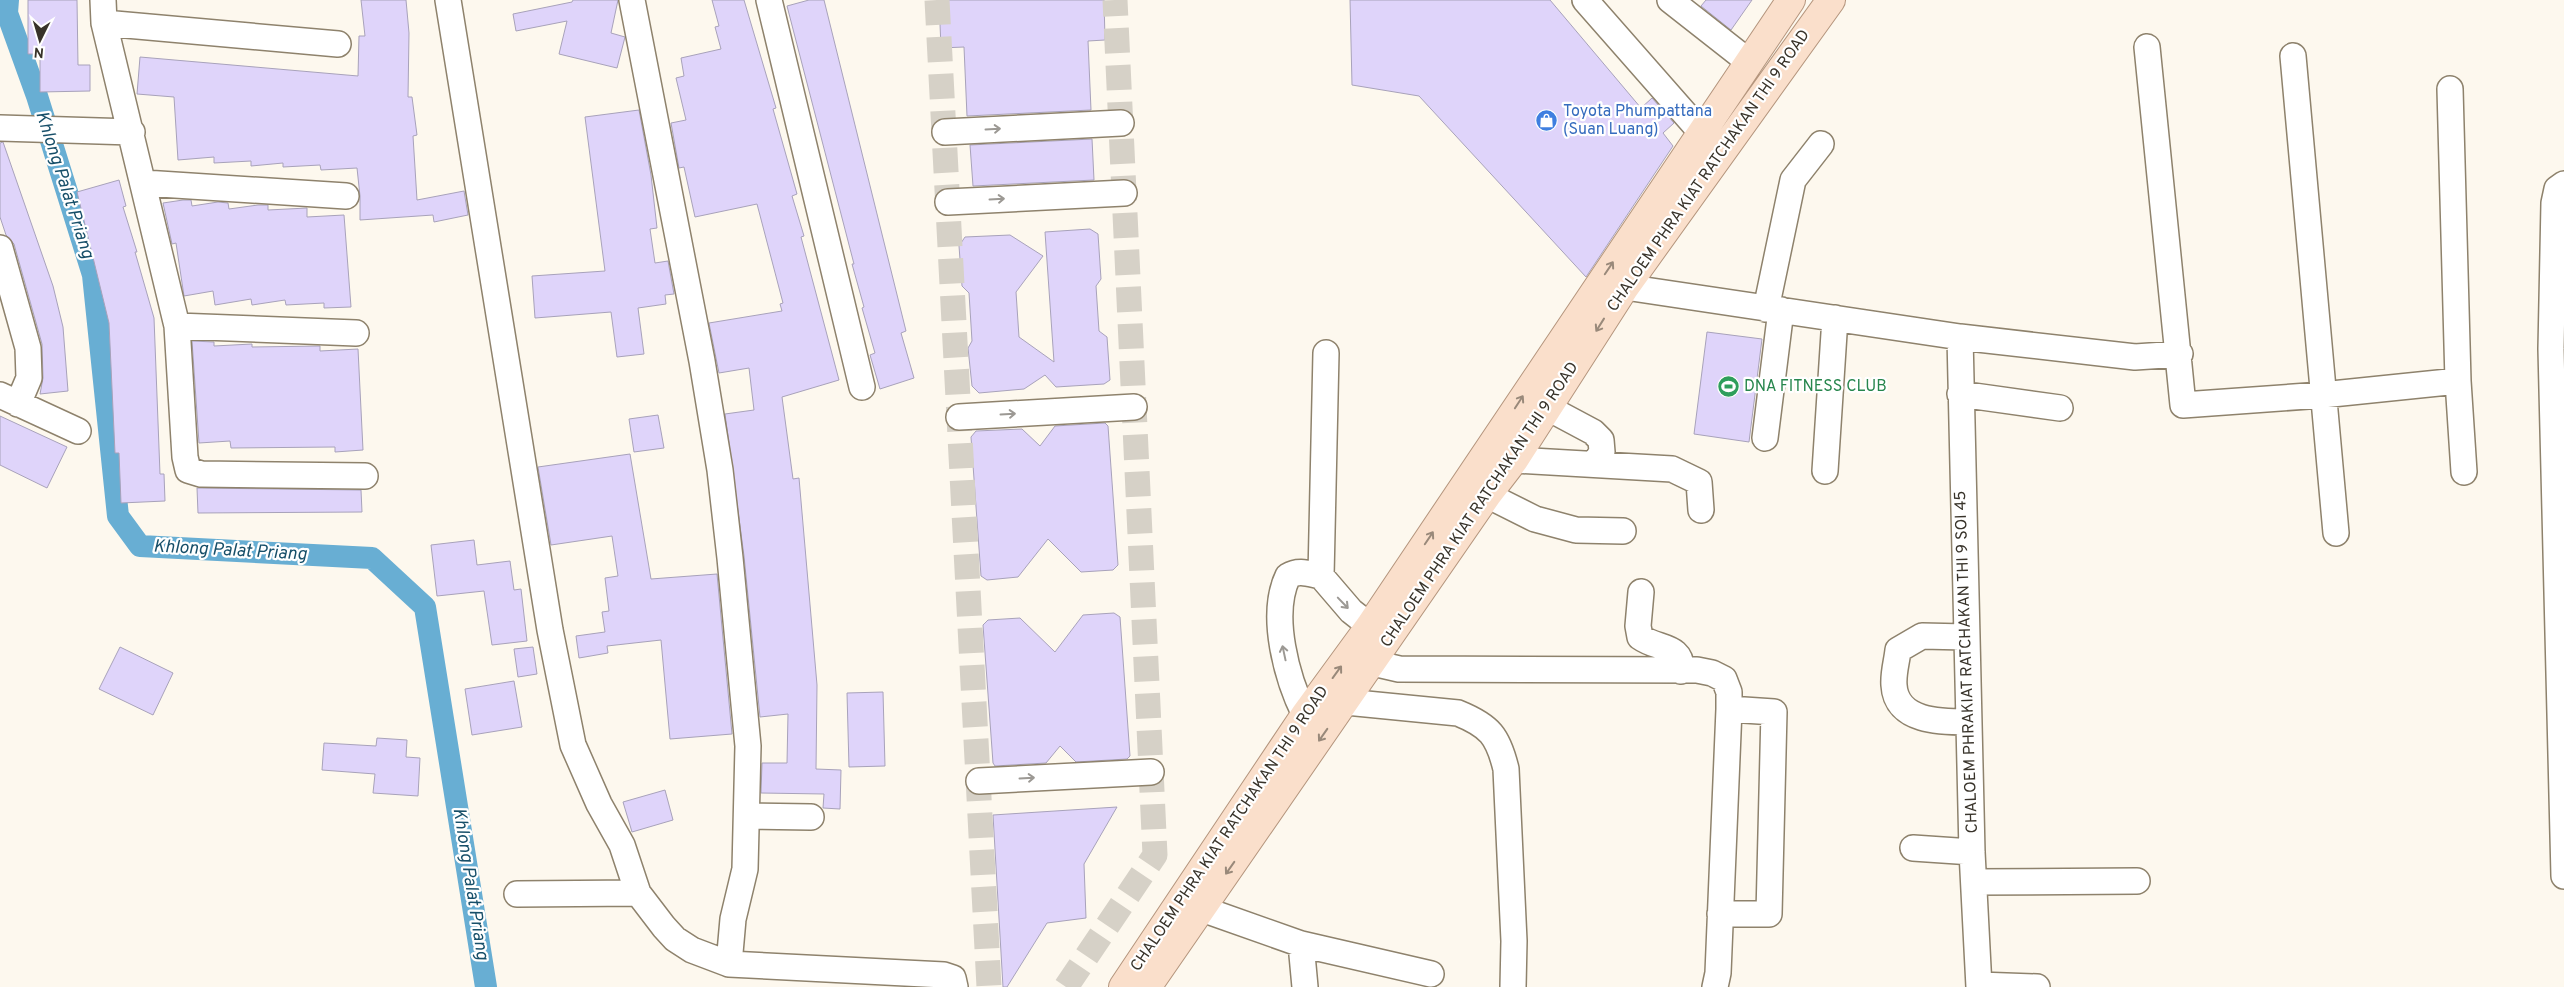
<svg xmlns="http://www.w3.org/2000/svg" width="2564" height="987" font-family="Overpass,sans-serif">
  <rect width="100%" height="100%" fill="#fdf8ee"/>
  <g fill="none" stroke-linecap="round" stroke-linejoin="round">
    <path stroke="#68aed3" stroke-width="22" d="M8,0L7,13L37,96L93,275L118,516L140,546L372,558L425,607L486,987"/>
  </g>
  <path fill="#dfd4fa" stroke="#a8a2ba" d="M28,0H77L78,65H90V91L40,92V54H28Z
    M361,0H406L409,33L408,97H412L417,135L413,136L417,200L464,191L468,215L434,222L433,215L360,220V196L357,168L321,170L320,165L283,167V163L251,166V161L214,163V157L178,160L174,97L137,94L140,57L358,76L359,36H365Z
    M573,0H618L611,33L625,37L617,68L559,54L567,21L516,31L513,14L572,2Z
    M712,0H744L776,108L773,109L797,194L792,196L804,236L801,237L839,380L782,397L793,479L799,478L817,685L816,769L841,770L840,809L823,808L824,794L761,793L762,763H787L788,714L760,717L744,556L725,414L754,410L749,368L719,373L709,323L782,311L780,304L783,303L757,204L695,217L684,167L679,168L671,123L686,120L676,78L684,76L681,58L721,49L715,27L719,26Z
    M809,0H824L906,331L901,333L914,378L880,389L870,355L875,353L862,308L864,307L852,264H854L787,6Z
    M939,0H1104L1105,40L1088,41L1091,110L967,116L964,47L941,48Z
    M1350,0H1550L1641,108L1652,98L1674,123L1663,133L1673,146L1586,277L1419,96L1352,85Z
    M1706,0H1752L1731,30L1701,6Z
    M639,110L651,175L657,228L650,229L655,263L668,261L674,294L665,295L666,304L638,308L644,354L617,357L611,312L535,318L532,276L605,271L585,117Z
    M1092,139L1094,180L973,186L970,145Z
    M3,142L53,286L63,327L68,391L40,394L43,378L42,344L14,244L6,235L0,217V143Z
    M119,180L126,206L123,207L137,252H135L154,318L160,474H164L165,501L121,503L119,453H115L109,323L77,192Z
    M183,200H191L192,206L218,202L228,203L229,209L258,205H268V210L307,208V217L344,215L351,307L324,308V303L286,305L285,300L252,305L251,299L215,305L213,291L184,296L176,243L172,244L163,203Z
    M1090,229L1098,234L1101,279L1096,286L1099,331L1107,337L1110,380L1104,384L1056,387L1045,375L1024,389L979,393L972,386L968,348L972,341L969,293L962,286L959,246L965,237L1010,235L1043,256L1016,292L1019,337L1054,362L1045,232Z
    M1707,332L1762,339L1749,442L1694,434Z
    M192,341L214,342V346L252,344V347L320,346V351L358,349L363,450L335,452V447L231,448L230,441L199,443Z
    M658,415L664,448L634,452L629,419Z
    M0,416L67,447L47,488L0,465Z
    M1105,423L1108,426L1118,565L1113,570L1081,572L1048,539L1018,577L987,580L981,576L971,437L976,431L1022,429L1040,446L1055,426Z
    M630,454L651,579L717,574L732,734L670,739L661,640L607,646L608,653L579,658L576,636L605,632L602,612L609,611L605,578L618,576L612,536L551,545L538,467Z
    M197,488L361,490L362,512L198,513Z
    M474,540L477,565L510,561L514,590L521,589L527,641L492,645L484,591L437,596L431,545Z
    M1114,613L1120,617L1130,756L1127,759L1076,762L1060,746L1046,763L995,766L993,763L983,625L988,620L1020,618L1055,652L1083,615Z
    M120,647L173,673L153,715L99,689Z
    M533,647L537,674L518,677L514,649Z
    M514,681L522,727L472,735L465,689Z
    M883,692L885,766L849,767L847,693Z
    M377,738L407,740L406,757L420,758L418,796L373,793L375,774L322,770L324,743L376,746Z
    M665,790L673,820L632,832L623,802Z
    M1117,807L1084,864L1086,918L1047,923L1007,987H1003L993,815Z"/>
  <g fill="none" stroke-linecap="round" stroke-linejoin="round">
    <path stroke="#d6d1c7" stroke-width="25" stroke-dasharray="25 12" stroke-linecap="butt" d="M937,0L989,987
      M1066,987L1155,855L1115,0"/>
    <defs>
      <path id="minor" d="M103,0L104,23L177,326L185,457L188,470L201,474L365,476
        M448,0L550,630L573,745L599,804L622,845L638,893L664,927L675,939L692,950L729,964L944,975L953,978L955,987
        M632,0L702,361L720,470L730,558L748,746L745,869L733,919L729,964
        M769,0L862,387
        M1585,0L1701,132
        M1670,0L1749,62
        M104,23L338,44
        M2147,47L2183,405L2322,395L2458,381
        M2293,56L2336,533
        M2450,89L2458,381L2464,472
        M0,128L132,132
        M945,132L1121,123
        M144,183L346,196
        M2564,184L2557,189L2554,203L2551,349L2564,876
        M948,202L1124,193
        M0,248L28,348L29,378L18,404
        M1625,287L1960,337L2135,357L2180,354
        M1766,309L1793,180L1821,144
        M177,326L356,333
        M1960,337L1972,852L1979,987
        M1326,353L1321,576L1351,611L1370,626
        M1960,394L2060,408
        M0,395L78,431
        M1548,408L1593,432L1601,440L1602,452L1595,463
        M959,417L1134,407
        M1765,438L1781,310
        M1514,460L1672,469L1699,482L1701,510
        M1825,471L1835,318
        M1487,495L1535,519L1576,530L1623,531
        M1641,592L1638,626L1640,637C1658,650 1683,644 1681,671
        M1966,637L1922,636L1898,650C1897,661 1893,673 1894,685C1896,722 1941,722 1968,722
        M1373,663L1399,669L1697,670L1712,673L1724,679L1729,692V709L1718,973L1715,987
        M1346,702L1458,713C1490,726 1498,736 1506,769L1514,941L1513,987
        M1305,715C1287,679 1269,615 1288,576C1299,569 1310,574 1321,576
        M979,781L1151,772
        M748,816L811,817
        M1913,848L1972,852
        M1974,882L2137,881
        M517,894L638,893
        M1202,909L1301,944L1431,974
        M1720,914H1769L1774,712L1729,709
        M1301,944L1305,987
        M1979,985L2037,987"/>
      <path id="major" d="M1123,987L1305,715L1370,626L1791,0
        M1147,987L1487,495L1514,460L1625,287L1831,0"/>
    </defs>
    <use href="#minor" stroke="#8e826c" stroke-width="28"/>
    <use href="#major" stroke="#b4957d" stroke-width="30"/>
    <use href="#minor" stroke="#fff" stroke-width="25"/>
    <use href="#major" stroke="#fadfcb" stroke-width="28"/>
  </g>
  <defs><path id="oneway-shaft" d="M-6 0H5M1.5-3L5.5 0L1.5 3" fill="none" stroke-width="1.6" stroke-linecap="round" stroke-linejoin="round" transform="scale(1.25)"/></defs>
  <g stroke="#9c9994">
    <use href="#oneway-shaft" transform="translate(993 129) rotate(-3)"/>
    <use href="#oneway-shaft" transform="translate(997 199) rotate(-3)"/>
    <use href="#oneway-shaft" transform="translate(1008 414) rotate(-3)"/>
    <use href="#oneway-shaft" transform="translate(1343 603) rotate(46)"/>
    <use href="#oneway-shaft" transform="translate(1284 653) rotate(-102)"/>
    <use href="#oneway-shaft" transform="translate(1027 778) rotate(-3)"/>
  </g>
  <g stroke="#99897a">
    <use href="#oneway-shaft" transform="translate(1609 268) rotate(-56)"/>
    <use href="#oneway-shaft" transform="translate(1600 325) rotate(122)"/>
    <use href="#oneway-shaft" transform="translate(1519 402) rotate(-57)"/>
    <use href="#oneway-shaft" transform="translate(1429 538) rotate(-56)"/>
    <use href="#oneway-shaft" transform="translate(1337 672) rotate(-54)"/>
    <use href="#oneway-shaft" transform="translate(1323 735) rotate(125)"/>
    <use href="#oneway-shaft" transform="translate(1230 868) rotate(125)"/>
  </g>
  <defs>
    <symbol id="shop-disc" viewBox="-11 -11 22 22"><circle r="9.5" fill="#3f7fe0" stroke="#fff"/><path d="M-5-2.5h2.3a2.7 3.5 0 0 1 5.4 0H5L5.5 6h-11ZM-1.5-2.5h3a1.5 2.3 0 0 0-3 0Z" fill="#fff"/></symbol>
    <symbol id="stadium-disc" viewBox="-11 -11 22 22"><circle r="9.5" fill="#2e9e5b" stroke="#fff"/><path d="M0-5a6.5 5 0 1 0 0 10a6.5 5 0 1 0 0-10ZM-3.5-1.8h7v3.6h-7Z" fill="#fff"/></symbol>
  </defs>
  <g fill-rule="evenodd">
    <use href="#shop-disc" x="1534" y="108" width="25" height="25"/>
    <use href="#stadium-disc" x="1716" y="374" width="25" height="25"/>
  </g>
  <g text-anchor="middle" dominant-baseline="central" stroke-width="4.5" stroke-linejoin="round" paint-order="stroke">
    <g font-size="16" fill="#366cbe" stroke="#fff" text-anchor="start">
      <text x="1563" y="112">Toyota Phumpattana<tspan x="1563" dy="18">(Suan Luang)</tspan></text>
    </g>
    <g font-size="16" fill="#38332a" stroke="#fff">
      <text transform="translate(1709 171) rotate(-55)">CHALOEM PHRA KIAT RATCHAKAN THI 9 ROAD</text>
      <text transform="translate(1480 505) rotate(-56)">CHALOEM PHRA KIAT RATCHAKAN THI 9 ROAD</text>
      <text transform="translate(1967 662) rotate(-92)">CHALOEM PHRAKIAT RATCHAKAN THI 9 SOI 45</text>
      <text transform="translate(1230 829) rotate(-56)">CHALOEM PHRA KIAT RATCHAKAN THI 9 ROAD</text>
    </g>
    <g font-size="16" fill="#27864d" stroke="#fff" text-anchor="start">
      <text x="1744" y="387">DNA FITNESS CLUB</text>
    </g>
    <g font-size="18" font-style="italic" fill="#174f69" stroke="#fff">
      <text transform="translate(64 185) rotate(72)">Khlong Palat Priang</text>
      <text transform="translate(230 551) rotate(3)">Khlong Palat Priang</text>
      <text transform="translate(470 884) rotate(81)">Khlong Palat Priang</text>
    </g>
  </g>
  <g transform="translate(40 40) rotate(185)" stroke="#ffffff" stroke-width="4" paint-order="stroke">
  <path d="M0-4L9 19L0 12L-9 19Z" fill="#38332a"/>
  <text y="-8" font-size="14" font-weight="bold" text-anchor="middle" fill="#38332a">N</text>
  </g>
</svg>
